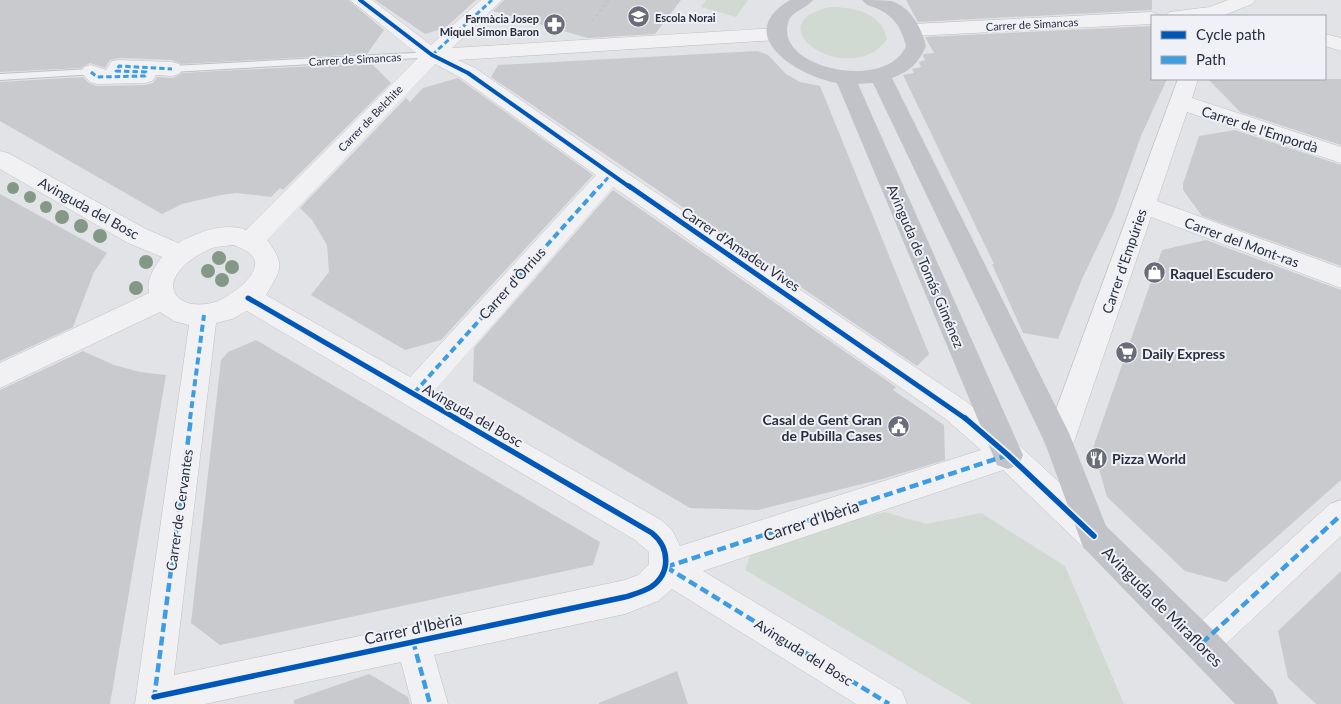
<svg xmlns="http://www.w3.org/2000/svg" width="1341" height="704" font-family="Lato,sans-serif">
  <rect width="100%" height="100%" fill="#e2e3e6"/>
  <path fill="#d1dad2" d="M706,0H748L736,17L701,7Z
    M830,7C854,7 881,12 887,39C852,91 751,25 830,7Z
    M885,512L926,524L981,513L1065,566L1124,704H972L745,570L753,546Z"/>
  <path fill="#c9cace" d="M0,0H348L384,30L367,54L181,64L172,60L119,58L110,60L105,68L90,63L81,68L0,72Z
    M375,0H476L445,28L425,34Z
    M504,0H681L655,34L588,38L493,11Z
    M906,0H1152V10L918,22Z
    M1152,26V79H1167L1141,136L1114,212L1082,279L1058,339L1023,333L992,264H994L903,75L914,73L912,69L921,67L919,62L925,60L923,56L924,54L934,53L925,37Z
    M757,51L768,55L786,74L800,82L820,86L929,354L917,366L491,77L498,65Z
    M371,63L391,83L283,190L280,188L271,197L237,193L221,195L182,204L162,214L0,121V82L83,77L89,83L97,86L145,85L153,83L157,77L173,78L182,73Z
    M458,78L593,175L441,340L405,350L311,295L329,272L327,245L312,220L300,208L406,98L410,102L423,88Z
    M1208,79H1341V145L1240,112Z
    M1235,130L1341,165V266L1202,216L1183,190V184L1199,136Z
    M613,190L896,387L893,390L944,425L945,460L886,478L758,510L690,508L473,381L474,348Z
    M0,194L107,253L94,272L73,327L0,361Z
    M1206,240L1341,290V480L1226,582L1185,571L1107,497L1093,448L1162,250Z
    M256,340L600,542L593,565L220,645L191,623L221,360L228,352Z
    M83,351L114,365L140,372L166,375L110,704H0V390Z
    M1341,571V704H1316L1288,678L1278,631Z
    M677,671L688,704H599V703Z
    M369,674L408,697L410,704H294V700Z"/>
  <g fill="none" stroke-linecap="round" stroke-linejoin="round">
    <defs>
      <path id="lane" d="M432,52L437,55L436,57L172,72L167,69L172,66Z
        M91,69L96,72L95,74L0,80V74Z"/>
      <path id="street" d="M350,0H372L431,45L481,0H502L452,48L777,28L784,30L787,34L784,38L777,40L458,60L475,68L606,159L967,402L1019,445L1105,525L1110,536L1105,547L1094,552L1083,547L1003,470L703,571L902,691L907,704H856L672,589L658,601L625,614L434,655L448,704H412L401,662L205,704H135L189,325L174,321L160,312L0,388V363L149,293C146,280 154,267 162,257L128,243L0,169V151L8,153L146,229L178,243C198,232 225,222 246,230L420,56ZM435,64L461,78L596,175L410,377L266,295C281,270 286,265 267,240ZM613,187L947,420L981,450L680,546L672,530L661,520L434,391ZM234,245C238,247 244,249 248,252C271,268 232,295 218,301C210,304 201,305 192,304C186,303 180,300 176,295C164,276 194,256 208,250C215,246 225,246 234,245ZM247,311L635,540L649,552V564L638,575L625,580L174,675L216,323L232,319Z
        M1228,0H1255L1252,4L1222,16H1166L1169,12L1210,7Z
        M1152,12L1161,16H1152V24L913,36L906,34L903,30L906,26L913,24Z
        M1325,34L1341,38V51L1325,46Z
        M119,60L172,62L179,64L182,69L179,74L172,76L156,75L152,81L145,83L97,84L90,82L81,72L84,67L91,65L106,70L112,61Z
        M1178,79H1198L1192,98L1341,147V163L1187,112L1157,201L1341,268V288L1151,217L1074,442L1069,451L1059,455L1049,451L1044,442Z
        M1341,500V536L1214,655L1202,660L1190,655L1185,643L1190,631L1330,504Z"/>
    </defs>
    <use href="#lane" stroke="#bfc0c3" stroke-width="2"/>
    <use href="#street" stroke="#bfc0c3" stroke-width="1"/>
    <path stroke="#c3c4ca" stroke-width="2.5" stroke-dasharray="3 3" stroke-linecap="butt" d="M592,21L609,0"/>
    <use href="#lane" fill="#f1f1f3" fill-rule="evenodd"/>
    <use href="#street" fill="#f1f1f3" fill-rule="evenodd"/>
    <path fill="#c2c3c8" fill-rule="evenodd" d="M790,0H813C806,9 791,11 788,23C775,69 887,92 906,46C901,27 894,16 876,8C870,6 866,5 862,0C871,0 882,0 891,1C911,7 921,27 926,46C919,63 909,72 892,78L1069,433L1106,526L1214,631L1273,691L1278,704H1235L1083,547L1045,443L873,83L858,84L1023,455L1019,465L1008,469L997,465L837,83C797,76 731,35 790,0Z"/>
    <path stroke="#3d9de3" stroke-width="3" stroke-dasharray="5.5 3" stroke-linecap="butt" d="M432,55L492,0
      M91,72L97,77L145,76L146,72L116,71L119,66L172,69
      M599,188L611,174"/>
    <path stroke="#3d9de3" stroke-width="4" stroke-dasharray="7 4" stroke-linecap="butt" d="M414,393L600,186
      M190,419L204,315"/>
    <path stroke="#3d9de3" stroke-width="4.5" stroke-dasharray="9 4.5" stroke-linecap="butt" d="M666,567L1008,455
      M666,567L889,704
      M413,641L430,704
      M1202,643L1341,515
      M154,699L191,418"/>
    <defs>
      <path id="cycleway-far2" d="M360,0L432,55L468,73L631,188"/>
      <path id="cycleway-far1" d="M629,186L966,419
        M248,298L457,419"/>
      <path id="cycleway" d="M965,418L1008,455L1094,536
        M154,697L625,597C634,594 643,592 651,587C671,573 670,548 652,533L455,418"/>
    </defs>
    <use href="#cycleway-far2" stroke="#eff1f6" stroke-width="6"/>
    <use href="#cycleway-far1" stroke="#eff1f6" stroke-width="8"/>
    <use href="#cycleway" stroke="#eff1f6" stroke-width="9"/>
    <use href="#cycleway-far2" stroke="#0057b8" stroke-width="4"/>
    <use href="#cycleway-far1" stroke="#0057b8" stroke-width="5"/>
    <use href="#cycleway" stroke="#0057b8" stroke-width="5.5"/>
  </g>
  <g fill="#849886">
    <circle cx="13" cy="188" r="6"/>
    <circle cx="30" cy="197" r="6"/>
    <circle cx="46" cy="207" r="6"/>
    <circle cx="62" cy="217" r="7"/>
    <circle cx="81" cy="226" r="7"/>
    <circle cx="100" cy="236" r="7"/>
    <circle cx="219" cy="258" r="7"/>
    <circle cx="146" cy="262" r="7"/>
    <circle cx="232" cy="267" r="7"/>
    <circle cx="208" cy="271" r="7"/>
    <circle cx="222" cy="280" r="7"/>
    <circle cx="136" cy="288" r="7"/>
  </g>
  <defs>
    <symbol id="school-disc" viewBox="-11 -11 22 22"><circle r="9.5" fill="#6a6d79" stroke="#eff1f6"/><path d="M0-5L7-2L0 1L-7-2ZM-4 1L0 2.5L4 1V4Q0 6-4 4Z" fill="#fff"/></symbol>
    <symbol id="pharmacy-disc" viewBox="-11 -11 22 22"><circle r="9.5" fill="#6a6d79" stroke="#eff1f6"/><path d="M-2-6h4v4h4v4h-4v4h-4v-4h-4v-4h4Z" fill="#fff"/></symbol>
    <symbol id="shop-disc" viewBox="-11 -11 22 22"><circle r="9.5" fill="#6a6d79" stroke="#eff1f6"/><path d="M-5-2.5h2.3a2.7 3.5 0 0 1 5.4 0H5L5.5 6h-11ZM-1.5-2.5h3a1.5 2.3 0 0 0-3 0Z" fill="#fff"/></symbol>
    <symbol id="supermarket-disc" viewBox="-11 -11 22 22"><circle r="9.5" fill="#6a6d79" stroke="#eff1f6"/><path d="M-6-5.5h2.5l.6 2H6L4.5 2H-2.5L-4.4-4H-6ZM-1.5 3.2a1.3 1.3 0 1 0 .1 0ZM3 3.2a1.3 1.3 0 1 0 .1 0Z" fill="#fff"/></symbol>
    <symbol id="civic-disc" viewBox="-11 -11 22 22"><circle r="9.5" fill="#6a6d79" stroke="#eff1f6"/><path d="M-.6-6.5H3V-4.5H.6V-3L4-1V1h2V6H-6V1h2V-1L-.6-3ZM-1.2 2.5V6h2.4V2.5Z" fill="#fff"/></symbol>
    <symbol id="restaurant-disc" viewBox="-11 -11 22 22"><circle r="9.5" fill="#6a6d79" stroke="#eff1f6"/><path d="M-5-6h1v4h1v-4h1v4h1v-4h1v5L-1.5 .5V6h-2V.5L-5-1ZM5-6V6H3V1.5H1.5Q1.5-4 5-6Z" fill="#fff"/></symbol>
  </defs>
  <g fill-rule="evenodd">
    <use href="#school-disc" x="626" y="4" width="25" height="25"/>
    <use href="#pharmacy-disc" x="542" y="12" width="25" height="25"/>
    <use href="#shop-disc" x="1142" y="260" width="25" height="25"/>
    <use href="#supermarket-disc" x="1114" y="340" width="25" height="25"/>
    <use href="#civic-disc" x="886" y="414" width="25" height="25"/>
    <use href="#restaurant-disc" x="1084" y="446" width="25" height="25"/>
  </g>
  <g text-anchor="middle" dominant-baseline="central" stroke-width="4" stroke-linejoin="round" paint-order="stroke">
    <g font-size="11" font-weight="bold" fill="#292e3f" stroke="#eff1f6" text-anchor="start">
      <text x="655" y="17">Escola Norai</text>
      <text x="539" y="18" text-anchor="end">Farmàcia Josep<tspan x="539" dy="13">Miquel Simon Baron</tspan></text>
    </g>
    <g font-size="11" fill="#292e3f" stroke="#eff1f6">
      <text transform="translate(1032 24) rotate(-3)">Carrer de Simancas</text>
      <text transform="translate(355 59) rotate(-3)">Carrer de Simancas</text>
      <text transform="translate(370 118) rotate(-46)">Carrer de Belchite</text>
    </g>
    <g font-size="14" fill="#292e3f" stroke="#eff1f6">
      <text transform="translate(1260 129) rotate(18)">Carrer de l'Empordà</text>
      <text transform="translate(89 208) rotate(29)">Avinguda del Bosc</text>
      <text transform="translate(1242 242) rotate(20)">Carrer del Mont-ras</text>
      <text transform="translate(741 249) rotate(34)">Carrer d'Amadeu Vives</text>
      <text transform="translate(1124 261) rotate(-71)">Carrer d'Empúries</text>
      <text transform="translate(926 266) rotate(67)">Avinguda de Tomás Giménez</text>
      <text transform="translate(512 283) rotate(-48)">Carrer d'Òrrius</text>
      <text transform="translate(473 415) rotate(30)">Avinguda del Bosc</text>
      <text transform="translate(179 510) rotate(-82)">Carrer de Cervantes</text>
      <text transform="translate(804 652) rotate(32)">Avinguda del Bosc</text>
    </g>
    <g font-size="14" font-weight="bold" fill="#292e3f" stroke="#eff1f6" text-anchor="start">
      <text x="1170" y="273">Raquel Escudero</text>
      <text x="1142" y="353">Daily Express</text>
      <text x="882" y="419" text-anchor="end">Casal de Gent Gran<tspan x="882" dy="16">de Pubilla Cases</tspan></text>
      <text x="1112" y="458">Pizza World</text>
    </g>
    <g font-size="16" fill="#292e3f" stroke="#eff1f6">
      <text transform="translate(811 520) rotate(-18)">Carrer d'Ibèria</text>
      <text transform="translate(1163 606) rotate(45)">Avinguda de Miraflores</text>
      <text transform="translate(413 628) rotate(-12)">Carrer d'Ibèria</text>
    </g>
  </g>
  <rect x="1151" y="15" width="175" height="65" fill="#eff1f6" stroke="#a0a3ad"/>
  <rect x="1161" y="31" width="25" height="8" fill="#0057b8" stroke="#a0a3ad"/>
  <text x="1196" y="40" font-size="15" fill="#292e3f">Cycle path</text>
  <rect x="1161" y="56" width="25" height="8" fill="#3d9de3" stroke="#a0a3ad"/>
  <text x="1196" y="65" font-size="15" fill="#292e3f">Path</text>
</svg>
